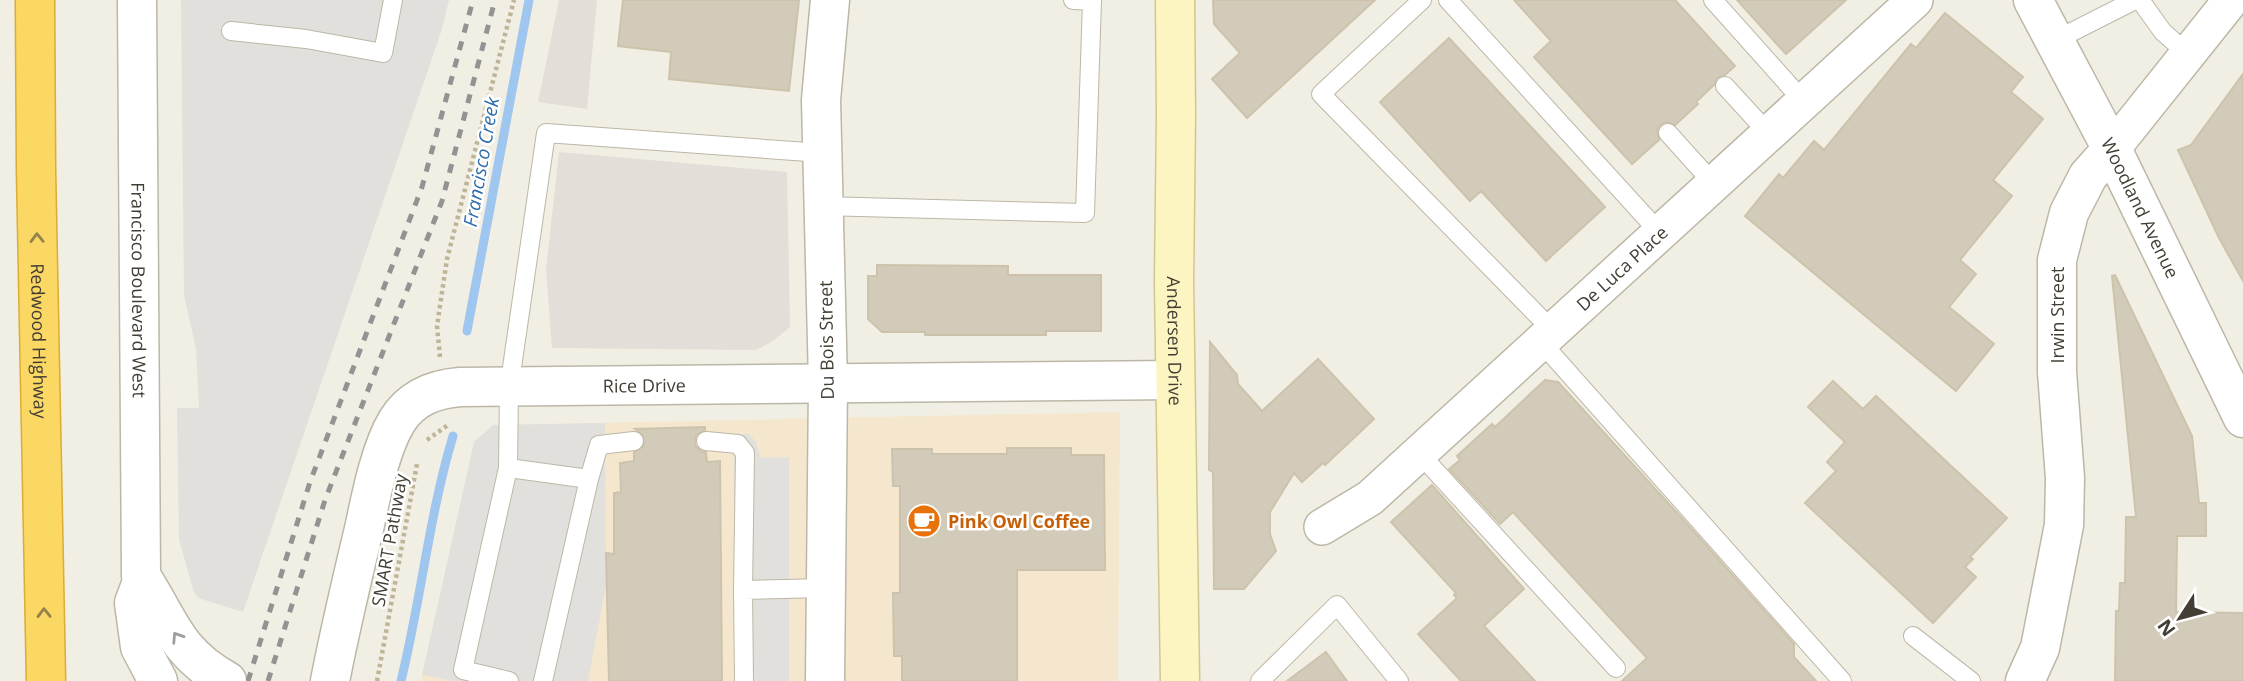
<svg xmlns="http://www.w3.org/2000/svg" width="2243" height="681" font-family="'Open Sans',sans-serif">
  <rect width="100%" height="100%" fill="#f1eee3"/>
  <path fill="#f4e7ce" d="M1120,412L1118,681H421L467,475L493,425Z"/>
  <path fill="#e3dfd8" d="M559,0H597L587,109L538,102Z
    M559,152L787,172L790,327L773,341L756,350L552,348L546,269Z"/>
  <path fill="#e2e0dc" d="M181,0H449L442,29L243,612L198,598L193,590L179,539L177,408H199L196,349L184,295Z
    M605,423L606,585L588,681H454L422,675L474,442L493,425Z
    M749,434L756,442L761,458L789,457V681H735L734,435Z"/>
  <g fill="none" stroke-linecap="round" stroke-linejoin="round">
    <path stroke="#9fc6ee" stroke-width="9" d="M467,331L529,0
      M401,681C421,600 429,516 453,436"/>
  </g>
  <path fill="#d3cbb9" stroke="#cdc3ac" stroke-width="2" d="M623,0H799L789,91L669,79L671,52L618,46Z
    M1213,0H1375L1247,118L1212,79L1240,53L1214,24Z
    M1514,0H1675L1735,66L1725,75L1717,78L1714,85L1696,102L1698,104L1675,125L1666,122L1660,125L1657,130L1659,140L1632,164L1534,57L1551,41Z
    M1737,0H1846L1786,54Z
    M1945,13L2023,77L2011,92L2043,119L1993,180L2012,196L1960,260L1976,274L1949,307L1994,344L1956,391L1745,216L1779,174L1783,178L1814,141L1824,150L1911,44L1916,48Z
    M1449,38L1605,207L1546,261L1481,191L1470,201L1380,102Z
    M2243,74V281L2219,238L2178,150L2191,145Z
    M877,265L1008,266V275H1101V331H1046V335H925V332H882L868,319V276H877Z
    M2115,275L2192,436L2199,503H2206V536H2177L2176,612L2243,613V681H2115L2116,611H2119L2120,583H2125L2126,517H2136L2112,276Z
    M1210,342L1237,375L1238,384L1262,411L1318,359L1374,419L1325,465L1323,463L1302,482L1294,473L1270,512V534L1276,551L1244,589H1214L1213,472L1209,470Z
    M1545,380L1558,382L1689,526L1794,644V657L1816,681H1622L1647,658L1513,512L1500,524L1449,469L1460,460L1457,456L1492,424L1495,427Z
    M1833,381L1863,409L1876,396L2007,518L1970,557L1973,559L1965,567L1976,577L1933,623L1805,503L1836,471L1827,462L1845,442L1808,407Z
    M705,427V430L696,435L695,445L700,451L706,452L707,462L720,461L722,681H609L606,553L614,554V493L621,492L620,463L634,461V452L644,446L643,435L635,429Z
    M1007,448H1071V455H1104L1105,570H1017V681H902V656H894L893,593H900V486H893L892,449H932V454H1007Z
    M1432,485L1524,589L1484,626L1535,681H1461L1418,634L1457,598L1454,595L1456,593L1391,522Z
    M1326,652L1347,681H1287Z"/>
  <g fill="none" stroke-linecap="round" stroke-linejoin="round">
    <defs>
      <path id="service" d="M1422,0L1321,94L1553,331
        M1448,0L1660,233
        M1713,0L1804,102
        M2140,0L2163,32L2188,54
        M231,31L306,39L383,53L393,0
        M2054,41L2135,0
        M1725,86L1769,134
        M1668,133L1714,184
        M822,206L1085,213L1092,1L1073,0
        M1541,342L1842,681
        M706,441L738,444L745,453L743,590
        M1419,453L1616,668
        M508,468L589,479L543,681
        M589,479L599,445L634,441
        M1913,636L1971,681
        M509,681L463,670L508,468L509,388L546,133L822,153
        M744,681L743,590L825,588
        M1260,681L1337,605L1399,681"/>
      <g id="minor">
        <path d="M2112,149L2231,0"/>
        <path id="s1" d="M1322,527L1370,498L1915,0"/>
      </g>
      <g id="tertiary">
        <path id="s2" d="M137,0L141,576C171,622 175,652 227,681"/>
        <path id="s3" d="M2033,0L2112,149L2243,418"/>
        <path d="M143,579L134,603L140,647L158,681"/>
        <path id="s4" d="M330,681C340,630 352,579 364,529C371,496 380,449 397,421C412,397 435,389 460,387L1175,380"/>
        <path d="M825,681L828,383L821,100L830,0"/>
        <path d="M2025,681L2040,648L2064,525L2065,478L2057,372V260L2069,213L2088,176L2112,149"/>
      </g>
      <g id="secondary">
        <path id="s5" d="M1175,0L1176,115L1174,282L1180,681"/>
      </g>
      <g id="motorway">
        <path id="s6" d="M35,0L36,169L46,681"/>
      </g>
    </defs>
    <use href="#service" stroke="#bcb7a6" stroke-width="20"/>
    <use href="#minor" stroke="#bcb7a6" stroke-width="38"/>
    <use href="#tertiary" stroke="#bcb7a6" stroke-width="41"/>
    <use href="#secondary" stroke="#d1c693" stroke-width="41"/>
    <use href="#motorway" stroke="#daad34" stroke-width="41"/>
    <path stroke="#beb498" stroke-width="4.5" stroke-dasharray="3.5 3.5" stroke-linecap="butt" d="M440,357L437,326L447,259L514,0
      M427,440L448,425
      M377,681L417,464"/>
    <use href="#service" stroke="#fff" stroke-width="18"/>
    <use href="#minor" stroke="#fff" stroke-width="35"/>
    <use href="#tertiary" stroke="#fff" stroke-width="38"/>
    <use href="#secondary" stroke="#fdf5c1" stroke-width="38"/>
    <use href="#motorway" stroke="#fbd764" stroke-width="38"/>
    <path stroke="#939393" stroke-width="5" stroke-dasharray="9 9" stroke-linecap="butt" d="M248,681L310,482L422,187L473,0
      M268,681L325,500L442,201L495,0"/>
  </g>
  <defs><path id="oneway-chevron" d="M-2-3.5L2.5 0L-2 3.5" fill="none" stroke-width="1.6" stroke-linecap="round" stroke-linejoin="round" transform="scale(1.75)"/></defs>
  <g stroke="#96834a">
    <use href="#oneway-chevron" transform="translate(37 238) rotate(-91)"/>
    <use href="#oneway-chevron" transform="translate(44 613) rotate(-91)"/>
  </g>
  <use stroke="#a19e9a" href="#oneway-chevron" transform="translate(177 637) rotate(-123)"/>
  <defs>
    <symbol id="cafe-disc" viewBox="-11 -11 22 22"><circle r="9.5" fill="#e8710a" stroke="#fff"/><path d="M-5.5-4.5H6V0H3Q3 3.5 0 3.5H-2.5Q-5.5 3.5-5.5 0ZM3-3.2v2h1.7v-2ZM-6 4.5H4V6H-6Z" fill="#fff"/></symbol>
  </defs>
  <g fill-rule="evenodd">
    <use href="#cafe-disc" x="905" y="502" width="38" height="38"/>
  </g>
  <g text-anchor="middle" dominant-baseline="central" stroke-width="5" stroke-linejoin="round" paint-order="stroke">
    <g font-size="18" fill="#433e34" stroke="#fff">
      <text stroke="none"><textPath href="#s3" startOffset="234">Woodland Avenue</textPath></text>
      <text stroke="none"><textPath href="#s1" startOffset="397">De Luca Place</textPath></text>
      <text stroke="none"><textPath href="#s2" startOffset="290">Francisco Boulevard West</textPath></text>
      <text transform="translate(2057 315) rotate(-90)">Irwin Street</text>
      <text transform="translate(826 340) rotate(-91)">Du Bois Street</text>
      <text stroke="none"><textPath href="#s6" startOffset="341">Redwood Highway</textPath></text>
      <text stroke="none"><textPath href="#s5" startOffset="341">Andersen Drive</textPath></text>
      <text stroke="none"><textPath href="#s4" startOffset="528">Rice Drive</textPath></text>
      <text transform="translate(389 540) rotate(-80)">SMART Pathway</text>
    </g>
    <g font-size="18" font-weight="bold" fill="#c56008" stroke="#fff" text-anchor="start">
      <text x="948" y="521">Pink Owl Coffee</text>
    </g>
    <g font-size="19" font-style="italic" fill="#2f6cac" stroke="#fff">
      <text transform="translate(481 162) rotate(-80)">Francisco Creek</text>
    </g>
  </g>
  <g transform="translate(2180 618) rotate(234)" stroke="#ffffff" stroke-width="5" paint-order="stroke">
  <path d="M0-5L12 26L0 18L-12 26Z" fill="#433e34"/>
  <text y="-10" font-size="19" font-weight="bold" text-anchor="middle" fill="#433e34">N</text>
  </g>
</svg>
